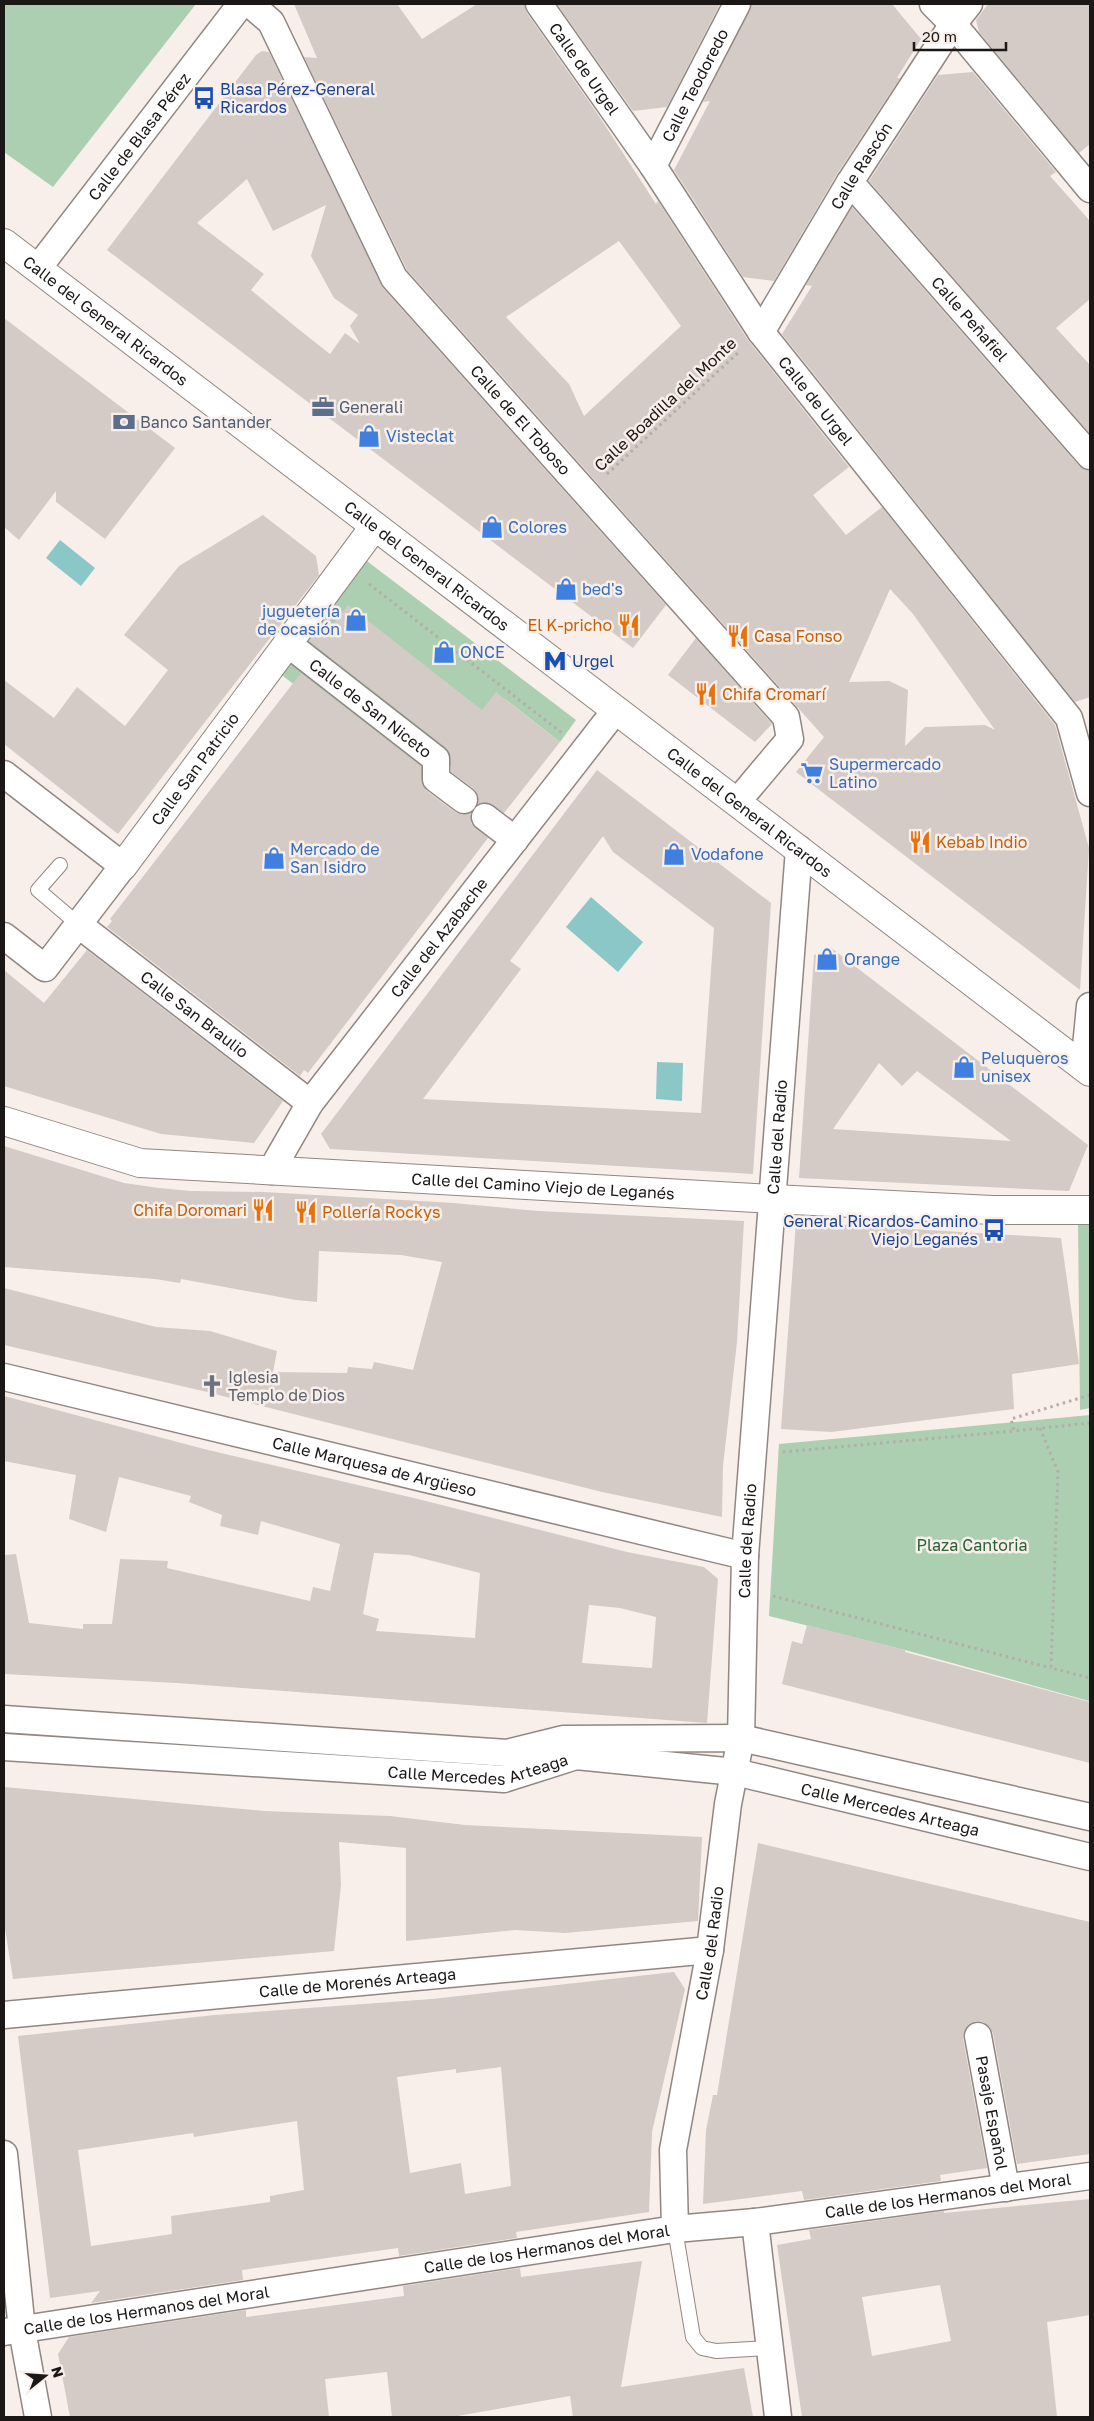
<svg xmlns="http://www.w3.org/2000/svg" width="1094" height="2421" font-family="'Golos Text',sans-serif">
  <rect width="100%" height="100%" fill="#f8eeea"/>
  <path fill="#abcfb0" d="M4,4H196L53,187L4,152Z
    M355,552L576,720L560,742L505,699L447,770L503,814L490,835L270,666Z
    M1078,1220L1090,1221V1408L1080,1410Z
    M1090,1415L1089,1701L905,1650L769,1616L779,1444Z"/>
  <path fill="#8cc7c7" d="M60,540L95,568L81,586L46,558Z
    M591,897L643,942L618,972L566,927Z
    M657,1062L683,1063L682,1101L656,1099Z"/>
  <path fill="#d4cac6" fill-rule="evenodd" d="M294,4H397L422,39L477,4H524L527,13L599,116L656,204L658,201L748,340L849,467L813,495L846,535L882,507L1055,725L1089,848L1080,990L796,772L824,737L407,270L304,57L317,58ZM619,241L681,326L584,416L569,384L506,317ZM890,589L913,614L995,730L985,725L925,727L905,746L908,690L889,681L849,682Z
    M557,4H720L667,107L633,111Z
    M752,4H892L921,39L897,78H900L837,174L774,281L743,277L674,170L710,101L703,102Z
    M988,4H1090V144L1079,153L979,32L976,20Z
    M262,51L269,52L383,288L666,605L633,648L107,250L256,55ZM247,179L273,231L326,205L311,256L334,298L358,315L350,326L360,344L345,333L330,354L297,328L251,290L264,274L197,223Z
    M973,72L1056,172L1050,176L1090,221V299L1056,328L1090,365V434L869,181L938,75Z
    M852,207L1079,466L1090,471V697L1075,702L782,334L812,286L806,285Z
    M4,318L175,448L105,539L56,502V491L19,540L4,527Z
    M263,515L316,556L319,575L118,834L4,744V680L54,718L77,687L125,726L168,670L124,635L179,566Z
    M348,605L482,710L496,692L560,742L504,813L487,802L478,804V795L473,788L451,772L450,753L445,747L309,641L324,621L326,634Z
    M696,638L772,724L755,742L668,675Z
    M301,673L421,766V779L427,791L455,812L463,815L471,813V823L488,838L308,1073L304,1070L300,1076L107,927L112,921L110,919Z
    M597,770L771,903L753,1174L330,1149L321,1134ZM603,836L613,852L714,928L701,1113L423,1099L521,969L510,961Z
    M830,947L1088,1145L1069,1191L799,1178L814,955ZM879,1063L902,1086L917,1071L1011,1141L833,1129Z
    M87,950L283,1101L254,1143L161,1134L4,1086V970L44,1003Z
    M4,1146L124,1183L159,1188L191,1191L264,1192L454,1203L538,1211L744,1221L737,1342L723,1466L722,1517L602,1492L203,1391L4,1345V1288L156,1327L210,1331L277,1351L273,1372L347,1373L348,1367L372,1369L374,1362L413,1370L442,1262L401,1255L319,1251L317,1302L296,1300L181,1279L180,1283L155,1279L4,1267Z
    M796,1222L1061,1238L1079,1364L1012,1374L1014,1409L831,1432L781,1429Z
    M4,1396L204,1449L418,1499L627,1552L704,1567L718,1579L707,1723L177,1683L4,1674V1555L16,1554L29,1623L83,1629V1624H112L120,1559L168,1561L167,1568L310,1601L313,1587L330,1591L340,1544L261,1521L258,1535L220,1526L222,1515L189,1502L191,1496L119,1477L106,1532L69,1519L76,1475L4,1461ZM374,1553L409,1555L480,1573L475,1638L376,1631L379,1619L363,1614ZM589,1605L620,1608L656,1617L652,1668L582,1663Z
    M807,1625L905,1650V1652L1090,1702V1763L782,1684L792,1641L802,1644Z
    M4,1787L264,1811L390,1816L465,1825L702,1837L698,1921L565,1933L515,1930L406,1941V1848L339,1842L341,1885L334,1951L13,1979L4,1922Z
    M758,1843L1090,1922V2154L1017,2164L993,2033L989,2026L983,2022L976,2021L968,2025L964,2031L963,2039L987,2168L940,2175L941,2181L804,2200L802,2191L703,2204L706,2130L713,2095H717Z
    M674,1972L685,1989L652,2132L649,2212L516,2232L517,2238L399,2256L398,2248L242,2270L243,2280L91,2303L100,2291L50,2298L18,2036L215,2015L432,1999ZM501,2067L511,2186L465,2194L461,2163L410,2173L397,2077L456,2069V2073ZM297,2121L304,2190L270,2196V2202L171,2216L172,2234L91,2246L78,2150L193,2133L194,2137Z
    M1090,2199V2315L1047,2322L1057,2417H802L777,2245L811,2239L809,2230L944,2211V2213ZM940,2285L951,2341L872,2356L862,2297Z
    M642,2261L621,2387L744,2368L753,2417H573L570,2396L452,2417H392L387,2372L325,2379L329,2417H70L58,2354L69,2337L246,2310V2317L404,2296L403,2286L520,2268L521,2277Z"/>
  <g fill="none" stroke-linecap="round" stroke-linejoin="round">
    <defs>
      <path id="lane" d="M60,865L38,890L79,925
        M675,2229L693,2337L702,2348L716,2351L770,2348"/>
      <g id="street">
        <path id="s1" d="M250,4L271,22L394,278L786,717L790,739L737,802"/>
        <path id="s2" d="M539,4L653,166L761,332L1069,718L1090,793"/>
        <path d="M933,4L953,24L1090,189"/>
        <path id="s3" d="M653,166L737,4"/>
        <path id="s4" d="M850,182L1090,456"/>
        <path id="s5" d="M38,268L241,4"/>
        <path id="s6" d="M761,332L850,182L953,24L969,4"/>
        <path id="s7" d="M287,643L436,759V779L464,800"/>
        <path d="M4,774L123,866L45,968L4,936"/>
        <path d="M485,817L515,840"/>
        <path id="s8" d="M79,925L310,1103"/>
        <path d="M1084,1067L1090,1006"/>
        <path id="s9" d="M271,1171L310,1103L615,711"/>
        <path id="s10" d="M4,1377L745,1556"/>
        <path d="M4,1719L507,1753L563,1739L741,1738L1090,1817"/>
        <path id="s11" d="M4,1747L504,1779L576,1756L735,1772L1090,1857"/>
        <path id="s12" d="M4,2015L710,1950"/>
        <path id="s13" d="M978,2036L1006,2188"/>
        <path d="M4,2154L22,2330L38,2417"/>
        <path d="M755,2222L778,2417"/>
        <path id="s14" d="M675,2229L673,2150L710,1950L728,1804L741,1738L745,1556L799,849"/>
        <path id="s15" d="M4,2332L675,2229L755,2222L1090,2176"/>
      </g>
      <g id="secondary">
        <path id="s16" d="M123,866L374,527"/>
        <path id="s17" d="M4,1121L140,1163L773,1199L992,1210H1090"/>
      </g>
      <g id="primary">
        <path id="s18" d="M4,243L1090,1072"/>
      </g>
    </defs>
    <use href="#lane" stroke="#908783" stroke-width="16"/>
    <use href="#street" stroke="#908783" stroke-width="29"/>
    <use href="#secondary" stroke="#908783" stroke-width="30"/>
    <use href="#primary" stroke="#908783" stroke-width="30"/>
    <path stroke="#b5adaa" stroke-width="3" stroke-dasharray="2.5 4" stroke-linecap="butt" d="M607,474L740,351
      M369,584L562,733
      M1090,1395L1011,1419L1014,1431L1090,1423
      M1040,1428L1058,1472L1051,1668L1090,1678
      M783,1452L1014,1431
      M773,1596L1051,1668"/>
    <use href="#lane" stroke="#fff" stroke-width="14"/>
    <use href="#street" stroke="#fff" stroke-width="26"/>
    <use href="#secondary" stroke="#fff" stroke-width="28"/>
    <use href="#primary" stroke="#fff" stroke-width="28"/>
  </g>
  <defs>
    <symbol id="bus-bare" viewBox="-9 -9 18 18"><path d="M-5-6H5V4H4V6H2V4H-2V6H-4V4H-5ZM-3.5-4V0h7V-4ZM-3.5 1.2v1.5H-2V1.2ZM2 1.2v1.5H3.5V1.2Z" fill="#1a4fb4" stroke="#f8eeea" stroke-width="2.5" paint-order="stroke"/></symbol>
    <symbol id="office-bare" viewBox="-9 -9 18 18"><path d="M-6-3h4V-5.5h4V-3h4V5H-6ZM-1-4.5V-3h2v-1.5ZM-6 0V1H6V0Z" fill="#5c6f8a" stroke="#f8eeea" stroke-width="2.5" paint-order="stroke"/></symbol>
    <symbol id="bank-bare" viewBox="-9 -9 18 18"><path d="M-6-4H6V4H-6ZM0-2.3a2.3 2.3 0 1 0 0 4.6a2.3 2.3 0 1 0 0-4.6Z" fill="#5c6f8a" stroke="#f8eeea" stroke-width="2.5" paint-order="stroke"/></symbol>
    <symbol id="shop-bare" viewBox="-9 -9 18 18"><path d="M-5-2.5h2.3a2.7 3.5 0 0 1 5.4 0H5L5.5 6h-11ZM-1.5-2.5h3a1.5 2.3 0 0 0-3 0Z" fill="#3f7fe0" stroke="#f8eeea" stroke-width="2.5" paint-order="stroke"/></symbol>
    <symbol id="restaurant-bare" viewBox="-9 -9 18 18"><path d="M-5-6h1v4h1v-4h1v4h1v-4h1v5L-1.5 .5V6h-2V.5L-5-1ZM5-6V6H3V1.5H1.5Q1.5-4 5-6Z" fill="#e8710a" stroke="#f8eeea" stroke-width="2.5" paint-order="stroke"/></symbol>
    <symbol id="metro-bare" viewBox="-9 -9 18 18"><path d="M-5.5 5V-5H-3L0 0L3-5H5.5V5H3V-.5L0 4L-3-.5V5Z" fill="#1a4fb4" stroke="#f8eeea" stroke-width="2.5" paint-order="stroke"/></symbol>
    <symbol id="supermarket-bare" viewBox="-9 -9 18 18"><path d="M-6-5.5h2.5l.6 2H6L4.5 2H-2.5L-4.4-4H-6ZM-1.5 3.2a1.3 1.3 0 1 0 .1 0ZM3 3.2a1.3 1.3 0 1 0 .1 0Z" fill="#3f7fe0" stroke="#f8eeea" stroke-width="2.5" paint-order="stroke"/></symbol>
    <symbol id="church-bare" viewBox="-9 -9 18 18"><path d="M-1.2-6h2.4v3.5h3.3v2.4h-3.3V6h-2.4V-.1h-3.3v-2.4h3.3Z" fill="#6b7280" stroke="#f8eeea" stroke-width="2.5" paint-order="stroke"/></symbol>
  </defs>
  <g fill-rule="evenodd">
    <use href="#bus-bare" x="188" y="82" width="32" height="32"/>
    <use href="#office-bare" x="307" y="391" width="32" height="32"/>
    <use href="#bank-bare" x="108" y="406" width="32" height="32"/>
    <use href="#shop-bare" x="353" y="420" width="32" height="32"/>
    <use href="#shop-bare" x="476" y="511" width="32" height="32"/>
    <use href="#shop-bare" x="550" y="573" width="32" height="32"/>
    <use href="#shop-bare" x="340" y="604" width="32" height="32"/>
    <use href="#restaurant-bare" x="613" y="609" width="32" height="32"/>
    <use href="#restaurant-bare" x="722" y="620" width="32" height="32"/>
    <use href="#shop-bare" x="428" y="636" width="32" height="32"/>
    <use href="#metro-bare" x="539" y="645" width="32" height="32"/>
    <use href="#restaurant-bare" x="690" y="678" width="32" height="32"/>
    <use href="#supermarket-bare" x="796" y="757" width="32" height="32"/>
    <use href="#restaurant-bare" x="904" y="826" width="32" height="32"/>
    <use href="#shop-bare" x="658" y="838" width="32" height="32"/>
    <use href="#shop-bare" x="258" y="842" width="32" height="32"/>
    <use href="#shop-bare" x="811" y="943" width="32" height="32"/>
    <use href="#shop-bare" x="948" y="1051" width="32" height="32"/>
    <use href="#restaurant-bare" x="247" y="1194" width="32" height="32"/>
    <use href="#restaurant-bare" x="290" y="1196" width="32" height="32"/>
    <use href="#bus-bare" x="978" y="1214" width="32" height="32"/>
    <use href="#church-bare" x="196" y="1370" width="32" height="32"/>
  </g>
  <g text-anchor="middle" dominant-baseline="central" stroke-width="5" stroke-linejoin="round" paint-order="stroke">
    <g font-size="16" fill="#1a1716" stroke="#f8eeea">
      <text stroke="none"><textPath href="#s2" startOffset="79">Calle de Urgel</textPath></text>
      <text stroke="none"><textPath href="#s3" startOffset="91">Calle Teodoredo</textPath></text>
      <text stroke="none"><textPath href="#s5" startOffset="166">Calle de Blasa Pérez</textPath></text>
      <text stroke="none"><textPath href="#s6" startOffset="194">Calle Rascón</textPath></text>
      <text stroke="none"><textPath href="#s4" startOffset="182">Calle Peñafiel</textPath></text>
      <text stroke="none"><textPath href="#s18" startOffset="128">Calle del General Ricardos</textPath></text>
      <text stroke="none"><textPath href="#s2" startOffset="484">Calle de Urgel</textPath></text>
      <text transform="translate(665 404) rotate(-43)">Calle Boadilla del Monte</text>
      <text stroke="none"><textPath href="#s1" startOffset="502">Calle de El Toboso</textPath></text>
      <text stroke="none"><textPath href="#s18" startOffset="532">Calle del General Ricardos</textPath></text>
      <text stroke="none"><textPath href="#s7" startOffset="106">Calle de San Niceto</textPath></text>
      <text stroke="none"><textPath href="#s16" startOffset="121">Calle San Patricio</textPath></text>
      <text stroke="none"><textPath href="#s18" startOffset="938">Calle del General Ricardos</textPath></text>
      <text stroke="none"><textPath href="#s9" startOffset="288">Calle del Azabache</textPath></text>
      <text stroke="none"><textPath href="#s8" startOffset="146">Calle San Braulio</textPath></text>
      <text stroke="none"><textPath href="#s14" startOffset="1099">Calle del Radio</textPath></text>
      <text stroke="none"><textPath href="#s17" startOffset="546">Calle del Camino Viejo de Leganés</textPath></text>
      <text stroke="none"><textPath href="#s10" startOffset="381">Calle Marquesa de Argüeso</textPath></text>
      <text stroke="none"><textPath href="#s14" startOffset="694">Calle del Radio</textPath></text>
      <text stroke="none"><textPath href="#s11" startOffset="476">Calle Mercedes Arteaga</textPath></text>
      <text stroke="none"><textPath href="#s11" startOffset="896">Calle Mercedes Arteaga</textPath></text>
      <text stroke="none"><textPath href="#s14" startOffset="289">Calle del Radio</textPath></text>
      <text stroke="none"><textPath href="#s12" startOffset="355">Calle de Morenés Arteaga</textPath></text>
      <text stroke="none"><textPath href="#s13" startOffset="78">Pasaje Español</textPath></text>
      <text stroke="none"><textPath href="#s15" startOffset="954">Calle de los Hermanos del Moral</textPath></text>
      <text stroke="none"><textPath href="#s15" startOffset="549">Calle de los Hermanos del Moral</textPath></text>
      <text stroke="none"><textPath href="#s15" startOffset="144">Calle de los Hermanos del Moral</textPath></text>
    </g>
    <g font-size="16" fill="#164399" stroke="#f8eeea" text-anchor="start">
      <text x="220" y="89">Blasa Pérez-General<tspan x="220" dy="18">Ricardos</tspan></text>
      <text x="572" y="661">Urgel</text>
      <text x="978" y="1221" text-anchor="end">General Ricardos-Camino<tspan x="978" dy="18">Viejo Leganés</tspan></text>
    </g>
    <g font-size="16" fill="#4e5e75" stroke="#f8eeea" text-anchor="start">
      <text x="339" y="407">Generali</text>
      <text x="140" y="422">Banco Santander</text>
    </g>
    <g font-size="16" fill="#366cbe" stroke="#f8eeea" text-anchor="start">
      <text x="386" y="436">Visteclat</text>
      <text x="508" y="527">Colores</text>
      <text x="582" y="589">bed's</text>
      <text x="340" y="611" text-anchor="end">juguetería<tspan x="340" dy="18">de ocasión</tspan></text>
      <text x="460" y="652">ONCE</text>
      <text x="829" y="764">Supermercado<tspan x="829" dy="18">Latino</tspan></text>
      <text x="290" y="849">Mercado de<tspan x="290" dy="18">San Isidro</tspan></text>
      <text x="691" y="854">Vodafone</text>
      <text x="844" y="959">Orange</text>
      <text x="981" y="1058">Peluqueros<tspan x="981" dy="18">unisex</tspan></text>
    </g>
    <g font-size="16" fill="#c56008" stroke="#f8eeea" text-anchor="start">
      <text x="612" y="625" text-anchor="end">El K-pricho</text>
      <text x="754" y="636">Casa Fonso</text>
      <text x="722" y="694">Chifa Cromarí</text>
      <text x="936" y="842">Kebab Indio</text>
      <text x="247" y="1210" text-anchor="end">Chifa Doromari</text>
      <text x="322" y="1212">Pollería Rockys</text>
    </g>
    <g font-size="16" fill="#5b616d" stroke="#f8eeea" text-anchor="start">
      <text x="228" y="1377">Iglesia<tspan x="228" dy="18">Templo de Dios</tspan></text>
    </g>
    <g font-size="16" fill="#2a6136" stroke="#f8eeea">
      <text x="972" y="1545">Plaza Cantoria</text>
    </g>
  </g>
  <rect width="1094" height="2421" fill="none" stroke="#1a1716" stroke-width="10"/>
  <g transform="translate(45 2376) rotate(73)" stroke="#f8eeea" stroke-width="4" paint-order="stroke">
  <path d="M0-4L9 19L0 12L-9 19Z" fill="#1a1716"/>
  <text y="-8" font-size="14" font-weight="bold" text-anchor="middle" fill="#1a1716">N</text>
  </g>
  <path d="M914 42v8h92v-8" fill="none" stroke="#1a1716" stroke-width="2.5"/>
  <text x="922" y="42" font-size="15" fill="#1a1716" stroke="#f8eeea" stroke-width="4" paint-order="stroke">20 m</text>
</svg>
